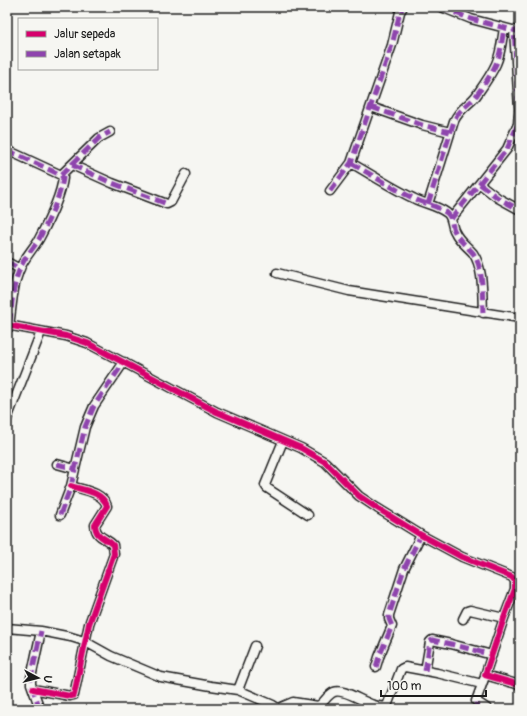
<svg xmlns="http://www.w3.org/2000/svg" width="527" height="716" font-family="Pangolin,sans-serif">
  <rect width="100%" height="100%" fill="#f6f6f2"/>
  <filter id="ink" filterUnits="userSpaceOnUse"><feTurbulence type="fractalNoise" baseFrequency=".025" numOctaves="2"/><feDisplacementMap in="SourceGraphic" scale="8" xChannelSelector="R" yChannelSelector="G"/><feConvolveMatrix kernelMatrix="1 2 1 2 8 2 1 2 1" color-interpolation-filters="sRGB"/></filter>
  <g filter="url(#ink)">
    <g fill="none" stroke-linecap="round" stroke-linejoin="round">
      <defs>
        <path id="street" d="M441,7L471,19L520,32
          M371,107L422,125L450,132
          M7,150L61,175L63,178C61,195 47,224 39,239C33,249 23,259 19,271C12,288 12,307 9,326
          M351,163C372,175 392,188 413,198C424,204 436,205 447,213C453,218 451,226 455,232C459,241 467,246 473,253C484,269 482,294 483,313
          M72,165L112,183L167,204L171,202L186,174
          M61,175L99,138L110,132
          M480,184L498,198L520,210
          M330,191L351,163L392,45L400,12L403,7
          M428,204L454,121C460,108 468,106 476,96C483,86 491,75 496,64C501,53 502,40 504,28
          M451,219L507,149L518,124L519,109L514,30
          M7,262L20,269
          M277,273L349,291L520,318
          M7,325L66,336L87,343L217,412L301,448L325,462L359,496L377,508L421,535L462,557L512,577L515,581V589L504,618L485,675L520,685
          M7,419L41,332
          M283,441L265,485L267,488L308,515
          M57,464L75,469
          M60,515L71,486L85,427L94,406L124,362
          M463,619L467,611L470,610L504,618
          M7,628L41,631L71,637L84,641L111,656L161,677L211,686L238,690L273,705L279,709
          M376,667L379,657L392,626L389,619V615L404,569L421,535
          M425,671L430,642L432,640L451,644L492,655
          M484,679L476,701L488,709
          M33,689L70,696L74,695L89,624L114,554L113,545C105,537 96,538 95,525L107,506C103,492 83,490 71,486
          M238,690L255,646
          M279,708L293,702L318,706C324,703 327,695 334,692C347,687 370,710 387,706L401,669L405,667L437,673L482,684
          M40,709L31,684V678L41,631"/>
      </defs>
      <use href="#street" stroke="#1c1c1c" stroke-width="11"/>
      <use href="#street" stroke="#f6f6f2" stroke-width="8"/>
      <path stroke="#8e44ad" stroke-width="5" stroke-dasharray="10 5" stroke-linecap="butt" d="M441,7L471,19L520,32
        M371,107L422,125L450,132
        M7,150L61,175L63,178C61,195 47,224 39,239C33,249 23,259 19,271C12,288 12,307 9,326
        M351,163C372,175 392,188 413,198C424,204 436,205 447,213C453,218 451,226 455,232C459,241 467,246 473,253C484,269 482,294 483,313
        M72,165L112,183L165,203
        M61,175L99,138L110,132
        M480,184L498,198L520,210
        M330,191L351,163L392,45L400,12L403,7
        M428,204L454,121C460,108 468,106 476,96C483,86 491,75 496,64C501,53 502,40 504,28
        M451,219L507,149L518,124L519,109L514,30
        M7,262L20,269
        M57,464L75,469
        M60,515L71,486L85,427L94,406L124,362
        M376,667L379,657L392,626L389,619V615L404,569L421,535
        M425,671L430,642L432,640L451,644L492,655
        M40,709L31,684V678L41,631
        M475,709L477,703"/>
      <defs>
        <path id="cycleway" d="M7,325L66,336L87,343L217,412L301,448L325,462L359,496L377,508L421,535L462,557L512,577L515,581V589L504,618L485,675L520,685
          M33,689L70,696L74,695L89,624L114,554L113,545C105,537 96,538 95,525L107,506C103,492 83,490 71,486"/>
      </defs>
      <use href="#cycleway" stroke="#f6f6f2" stroke-width="8"/>
      <use href="#cycleway" stroke="#d6006c" stroke-width="6"/>
    </g>
  </g>
  <rect width="527" height="716" fill="none" stroke="#f6f6f2" stroke-width="24"/>
  <rect x="12" y="12" width="503" height="692" fill="none" stroke="#1c1c1c" stroke-width="1.5" filter="url(#ink)"/>
  <rect x="18" y="18" width="140" height="52" fill="#f6f6f2" stroke="#9f9f9c"/>
  <rect x="26" y="31" width="20" height="6" fill="#d6006c" stroke="#9f9f9c"/>
  <text x="54" y="38" font-size="12" fill="#1c1c1c">Jalur sepeda</text>
  <rect x="26" y="51" width="20" height="6" fill="#8e44ad" stroke="#9f9f9c"/>
  <text x="54" y="58" font-size="12" fill="#1c1c1c">Jalan setapak</text>
  <g transform="translate(38 678) rotate(97)" stroke="#f6f6f2" stroke-width="3" paint-order="stroke">
  <path d="M0-3L7 15L0 10L-7 15Z" fill="#1c1c1c"/>
  <text y="-6" font-size="11" font-weight="bold" text-anchor="middle" fill="#1c1c1c">U</text>
  </g>
  <path d="M381 690v6h105v-6" fill="none" stroke="#1c1c1c" stroke-width="2"/>
  <text x="387" y="690" font-size="12" fill="#1c1c1c" stroke="#f6f6f2" stroke-width="3" paint-order="stroke">100 m</text>
</svg>
